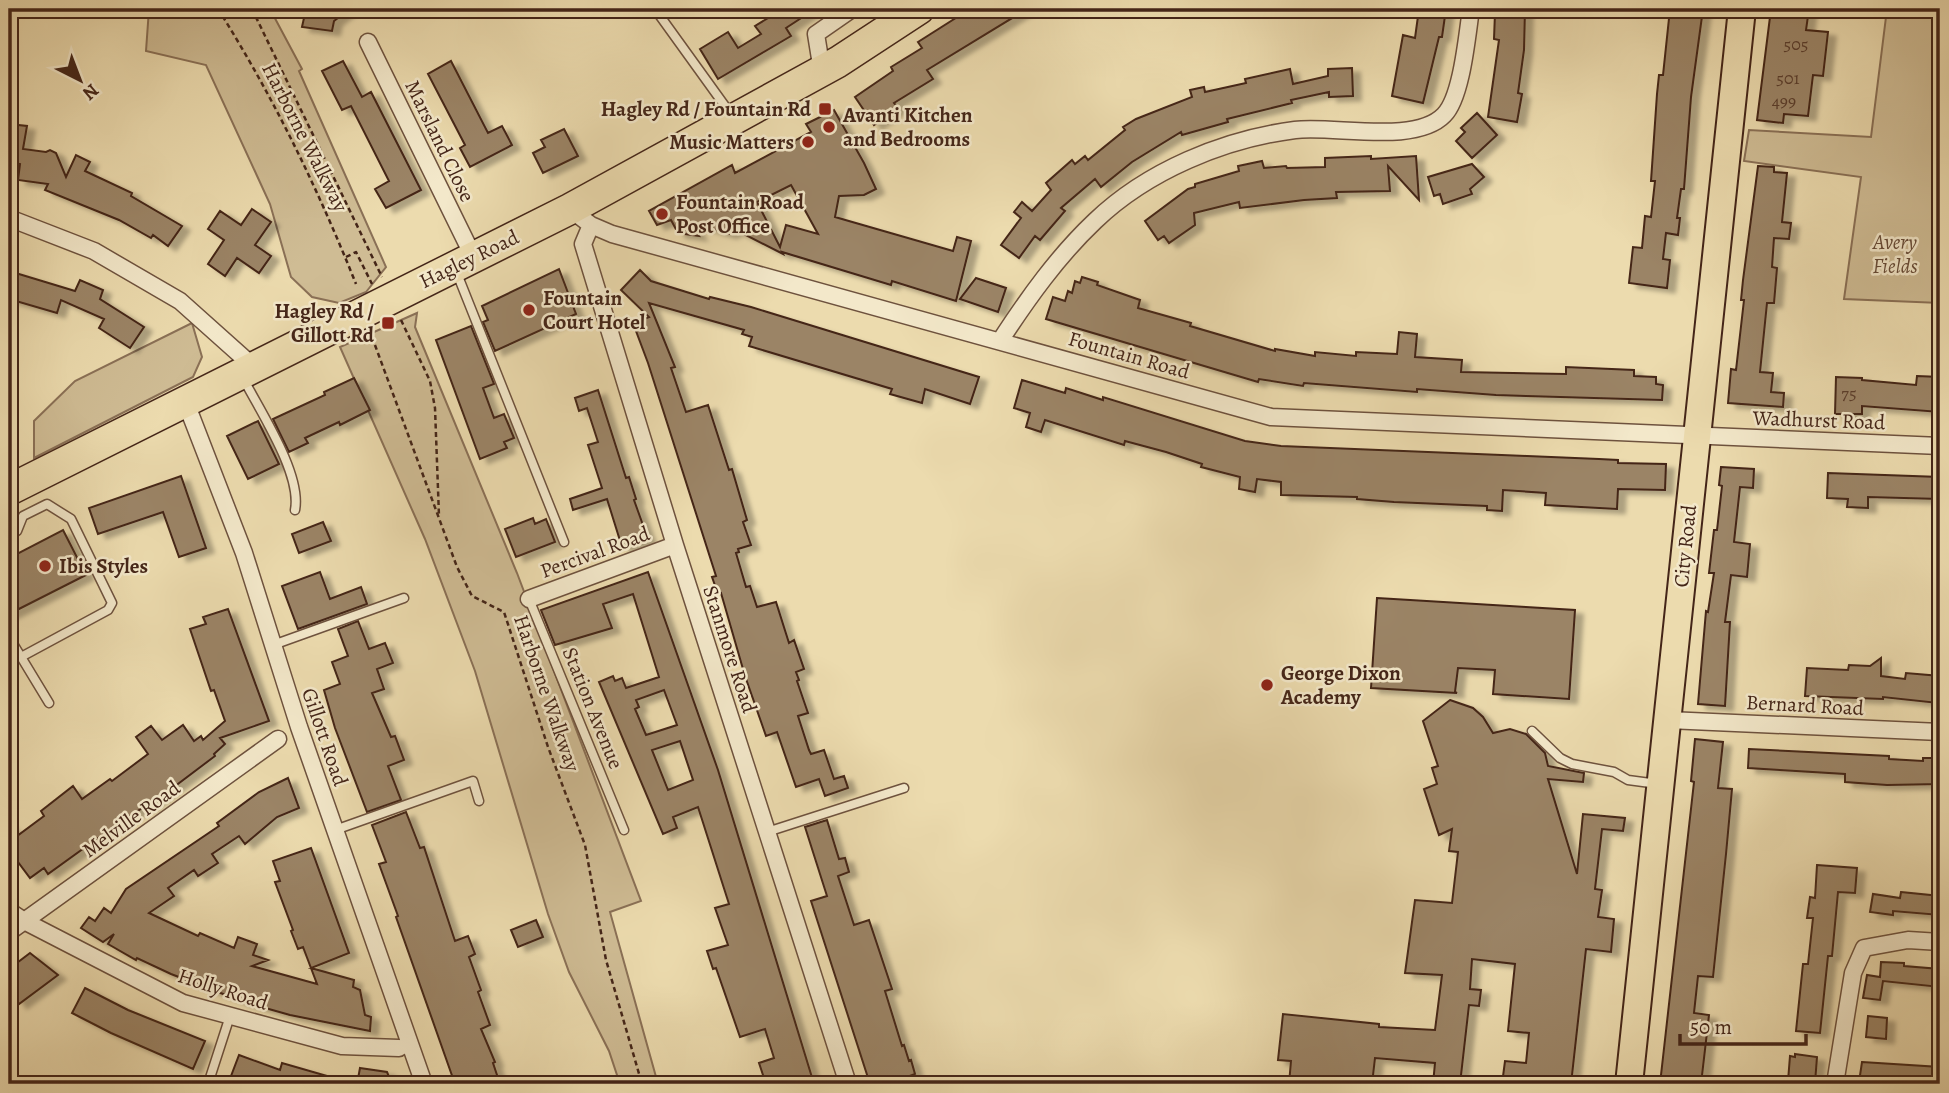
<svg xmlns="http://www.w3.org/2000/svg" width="1949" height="1093" font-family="Alegreya,serif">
  <defs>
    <filter id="shadow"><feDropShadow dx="8" dy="4.5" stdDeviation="2" flood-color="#0004"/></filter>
  </defs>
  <rect width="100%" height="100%" fill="#ecdbae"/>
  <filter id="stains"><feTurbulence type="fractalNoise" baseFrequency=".00286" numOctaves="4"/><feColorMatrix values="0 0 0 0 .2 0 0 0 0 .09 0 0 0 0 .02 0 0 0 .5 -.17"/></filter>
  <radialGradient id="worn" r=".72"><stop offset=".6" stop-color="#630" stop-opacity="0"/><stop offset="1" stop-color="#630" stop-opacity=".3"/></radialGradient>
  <path fill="#cfbc94" stroke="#8a7056" stroke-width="2" d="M149,9H270L302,69L299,71L386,267L366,292L339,303L312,297L291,277L270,204L206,65L146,51Z
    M1887,9H1940V303L1844,299L1861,177L1744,161L1749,130L1871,137Z
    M417,313L415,327L517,573L641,901L610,912L658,1084H620L609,1051L569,972L548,914L475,671L425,539L340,347Z
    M192,323L202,357L193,377L34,458V421L75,381Z"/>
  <path fill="#9b8466" stroke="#442518" stroke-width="2" fill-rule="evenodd" filter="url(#shadow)" d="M299,9H350L334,21L332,31L302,27L304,18Z
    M783,9H815L786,28L791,36L718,79L700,49L728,32L738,48L761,34L755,26Z
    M970,9H1027L927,70L933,79L894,103L898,108L874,125L855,97L893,71L891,67L922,48L918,42Z
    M1419,9H1446L1442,37H1439L1423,103L1392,96L1403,35L1415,38Z
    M1500,9H1525L1524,50L1518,93L1522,94L1517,122L1488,117L1499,40L1494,39L1495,13H1501Z
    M1670,9H1703L1691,97L1684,189H1681L1677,218H1680L1678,235L1666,233L1663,259L1670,260L1667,288L1629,283L1633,247L1642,248L1645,216L1651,217L1655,181H1651L1657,94L1659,75H1663Z
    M1771,9H1809L1806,30L1828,32L1823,76L1813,75L1808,116L1784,114L1783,123L1757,120Z
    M343,61L362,97L371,92L421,190L386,208L375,189L389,181L351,106L342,110L322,71Z
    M451,61L488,133L502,126L512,145L470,167L460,148L465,145L428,74Z
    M1352,68L1353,96L1329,97V92L1291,100L1292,103L1227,119L1228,122L1182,135L1181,132L1132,162L1101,187L1095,179L1061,208L1065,211L1040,240L1035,236L1019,258L1001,245L1021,218L1014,212L1022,202L1032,211L1051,190L1046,183L1072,160L1075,164L1085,156L1088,160L1125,130L1123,127L1136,119L1192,97L1190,90L1204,87L1205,92L1246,83L1245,79L1290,69L1293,84L1328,76V69Z
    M834,110L864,163L876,189L864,195L839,196L835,217L953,251L957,237L971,241L956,301L892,281L891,285L782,252L783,254L736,230L729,234L690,222L699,236L678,233L671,220L657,225L649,211L732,165L735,173L811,132L806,124ZM791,185L818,234L786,225L780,247L757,202Z
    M1477,113L1497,135L1472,158L1456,141L1465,132L1461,128Z
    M9,124L27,126L23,149L46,152L50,150L56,153L66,177L76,155L90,162L85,171L132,193L131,196L182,226L168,246L153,235L151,238L119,220L45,190L48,184L18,180L20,164L9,162Z
    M564,129L578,156L543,173L533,153L545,147L541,140Z
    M1371,156V159L1416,156L1419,200L1388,166L1390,191L1336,192L1337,198L1304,200L1240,208L1239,202L1194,213L1195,225L1169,243L1164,236L1158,240L1145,221L1188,189L1195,187V184L1239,171L1238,166L1262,161L1264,168L1286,166L1287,168L1325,167V158Z
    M1472,164L1484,177L1470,189L1472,194L1443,204L1440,194L1434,196L1428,177Z
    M1758,166L1774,167V172L1787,173L1782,222L1791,223L1789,239L1774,238L1772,267L1777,268L1774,303H1767L1760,372L1773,373L1771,392L1784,393L1783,407L1728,403L1731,369L1736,370L1744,300H1741L1743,280Z
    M252,209L271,222L255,245L271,256L259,273L237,258L225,276L208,264L224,240L208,229L220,211L241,225Z
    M559,269L576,314L495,351L483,322L488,320L482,306Z
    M640,270L651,281L709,299L710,297L751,307L979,377L970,404L925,389L922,403L890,394L892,389L749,346L752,337L742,334L744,330L649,303L675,367L671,368L686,412L708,405L729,470L732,469L747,520L743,522L751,545L738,549L739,552L736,553L746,587L750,586L757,607L776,602L789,643L794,640L804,669L796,672L799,680L797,681L808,713L798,716L809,750L811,754L824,750L834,779L844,776L848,788L825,796L819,779L796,787L777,732L766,736L745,676L721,593L718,594L712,577L716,576L648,363L633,323L649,317L621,290Z
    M9,271L75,291L80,280L103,290L100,299L144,327L130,348L99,328L104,319L61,300L57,313L9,299Z
    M1082,277L1098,282L1097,285L1140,300L1138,308L1191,323L1190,326L1275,351V349L1315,356V352L1356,356V352L1397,354L1399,332L1417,334L1415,357L1462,360L1461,372L1566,374V367L1634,370V376L1656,377V384L1663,385L1662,400L1496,395L1417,389V392L1304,383L1303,386L1259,379L1258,382L1046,319L1053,297L1065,301L1068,291L1072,293L1075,281L1080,283Z
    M976,278L1006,288L998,312L960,299Z
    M471,326L494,384L483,388L494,418L504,414L514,438L504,442L507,448L480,459L436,340Z
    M1917,376L1940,377V412L1862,406V414H1835L1836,377L1862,378V380L1916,385Z
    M354,378L370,410L340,425L339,422L305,438L308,443L289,452L273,419L325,395L324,392Z
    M1022,380L1065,393L1066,388L1103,400V397L1245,441L1281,446L1599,459L1618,460V463L1666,464L1665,490L1618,489L1617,509L1545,505L1546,493L1503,490L1502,511L1487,510V506L1394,502L1357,499V497L1281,495V482L1257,479L1255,492L1239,489L1240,477L1201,467L1202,464L1166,452L1125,441L1124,445L1045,420L1041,432L1026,427L1030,413L1014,408Z
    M598,390L626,478L629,477L636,499L634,500L648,539L622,547L607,499L573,510L570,499L602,488L588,445L598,442L587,408L579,411L575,398Z
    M258,421L279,464L248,479L227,436Z
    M1721,467L1754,469L1753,488L1740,487L1734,542L1750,544L1747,577L1731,575L1725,622H1730L1725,706L1698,704L1706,611L1708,612L1714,573H1709L1714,530H1717L1722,486L1719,485Z
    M1828,473L1940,477V499L1868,497V508L1847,507L1848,499L1827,498Z
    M181,476L206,548L179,557L163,512L98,534L89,508Z
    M533,518L535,524L546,519L555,542L516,557L505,529Z
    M323,522L331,541L299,553L292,534Z
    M63,530L86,575L9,614V558Z
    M320,572L330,599L361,587L367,604L298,629L282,586Z
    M648,572L718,770L814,1084H766L759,1063L774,1058L765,1029L740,1037L716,968L713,969L707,951L728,945L715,908L729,904L698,807L673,817L677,828L663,834L599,682L613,676L615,681L622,678L626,688L659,677L633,594L603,604L612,628L555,645L541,610ZM664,690L677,725L646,735L635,709L639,707L636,700ZM680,741L693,780L668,790L652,750Z
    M1377,598L1575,610L1569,699L1493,694L1495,670L1458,668L1455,692L1457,693L1371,688Z
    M228,609L269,721L220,738L225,744L214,754L215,756L146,808L144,807L116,825L48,874L44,868L30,878L9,850V825L17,836L44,816L41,811L73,786L82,799L110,779L112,781L148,754L136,737L151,726L162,740L183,725L194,741L201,736L203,740L225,721L214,690L211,691L190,629L206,624L203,617Z
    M358,621L369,649L385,643L393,663L377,669L384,689L372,693L391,737L395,736L404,760L388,766L401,800L367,812L335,728L324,690L340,684L332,662L348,656L338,629Z
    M1881,658V676L1905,679L1906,673L1940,676L1938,703L1883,697V699L1805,696L1807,668L1848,670L1849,665L1870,666Z
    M1450,700L1473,708L1483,717L1493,733L1510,729L1526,734L1545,753L1548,766L1584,773L1583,782L1548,779L1577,874L1583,814L1625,818L1623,831L1602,829L1595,889L1602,890L1598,917L1614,919L1611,952L1586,949L1571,1084H1502L1505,1061L1526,1063L1529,1033L1508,1031L1515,964L1472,959L1470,989L1481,990L1479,1006L1469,1005L1460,1084H1433L1435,1063L1375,1058L1372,1084H1289L1291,1061L1278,1060L1283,1014L1379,1024V1027L1435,1030L1442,975L1405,973L1415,900L1452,903L1458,852L1449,851L1452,829L1439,835L1424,789L1437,784L1432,768L1438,766L1423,721Z
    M1695,739L1723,742L1718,788L1732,789L1726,854L1713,977L1698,976L1694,1013L1709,1015L1701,1084H1660L1694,782L1691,781Z
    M1749,749L1889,756V759L1923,761V758H1940V784L1887,785L1845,782V774L1748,768Z
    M288,778L299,808L277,817L245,844L239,836L212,854L218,863L198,876L194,870L168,888L174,896L149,913L198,936L200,933L234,948L238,937L257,944L253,955L268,960L252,966L317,984L303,947L298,949L291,931L293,930L275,882L280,881L273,861L311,848L349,953L311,968L354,980L353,987L360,990L365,1015L371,1017L370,1031L290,1015L244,1002L171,974L137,958L136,960L108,944L114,934L103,942L81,928L89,917L95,921L104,908L111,913L126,889L219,826L217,823L259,792Z
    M406,812L420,848L424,847L455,941L468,936L475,954L469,957L481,990L478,992L490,1025L481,1029L495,1062L493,1063L500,1084H455L396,917L398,916L379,864L386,862L372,825Z
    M827,820L839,859L845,858L849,872L838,876L854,925L869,920L892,989L885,991L902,1046L904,1045L909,1061L911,1060L915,1074L904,1078L906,1084H870L811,901L827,896L805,827Z
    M1817,865L1857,868L1855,893L1838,892L1832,956H1828L1820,1033L1796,1031L1803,964H1808L1813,918H1807L1810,897L1815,898Z
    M1901,892L1940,896V915L1893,911V915L1870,912L1873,894L1900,898Z
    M536,920L543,937L518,947L511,930Z
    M30,953L58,975L19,1004L9,990V969Z
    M1881,962L1904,963V966L1940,969V987L1883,981L1880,1000L1863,998L1867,975L1880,977Z
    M85,988L128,1010L205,1041L193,1069L111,1033L72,1013Z
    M1868,1016L1887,1018L1886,1039L1866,1037Z
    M1795,1054L1817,1057L1815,1083L1788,1081L1790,1056L1795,1057Z
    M239,1055L280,1070L282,1063L341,1080V1084H228Z
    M1862,1062L1940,1067V1084H1926L1908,1079V1084L1859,1082Z
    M360,1068L387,1072L392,1084H357Z"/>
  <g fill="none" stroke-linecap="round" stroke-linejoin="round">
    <defs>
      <path id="lane" d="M655,9L730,113
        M456,271L564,542
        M243,378C260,411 302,474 295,510
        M9,535L17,531L23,516L47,504L71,519L112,603L108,610L21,657
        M529,599L624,830
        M9,637L49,703
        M273,645L404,598
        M1532,731L1560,758L1572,764L1614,772L1628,780L1658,784
        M335,830L473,781L479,801
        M767,832L904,788
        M208,1084L230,1016"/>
      <path id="street" d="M368,42L474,258
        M822,71L816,34L852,9
        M570,209L591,225L612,234L1271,417L1940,446
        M9,218L94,251L180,301L255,368
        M591,225L583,244L675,545L848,1084
        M1000,341C1028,298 1058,256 1095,221C1147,171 1224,139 1295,130C1334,125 1415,145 1444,115C1462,97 1467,35 1471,9
        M186,403L244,553L299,727L424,1084
        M529,599L675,545
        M1668,720L1940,732
        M9,911L24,921L183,1003L342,1046L399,1048
        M9,932L278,739
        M1835,1084L1853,973L1864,948L1908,940L1940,942"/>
      <path id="primary" d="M1629,1084L1742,9"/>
      <path id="highway" d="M9,490L570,209L838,62L919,9"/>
    </defs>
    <use href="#lane" stroke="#6e523e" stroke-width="11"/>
    <use href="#street" stroke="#6e523e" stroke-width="19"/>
    <use href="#primary" stroke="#442518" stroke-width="30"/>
    <use href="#highway" stroke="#442518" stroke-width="33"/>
    <path stroke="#442518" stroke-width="2.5" stroke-dasharray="5 3.5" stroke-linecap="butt" d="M218,9C273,96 318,189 356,284
      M252,9L382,277
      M346,257L356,252L372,284
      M401,320L430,381L435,408L439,516
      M372,337L457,567L472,596L504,612L548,747L585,845L606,960L642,1084"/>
    <use href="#lane" stroke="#f3e8ca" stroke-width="8"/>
    <use href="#street" stroke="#f3e8ca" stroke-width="16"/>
    <use href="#primary" stroke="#ecdbae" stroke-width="26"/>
    <use href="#highway" stroke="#ecdbae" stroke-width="30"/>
  </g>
  <g fill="#8f2418" stroke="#f3e8ca" stroke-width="2.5">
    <rect x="818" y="102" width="14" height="14" rx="3.5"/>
    <circle cx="829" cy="127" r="7"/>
    <circle cx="808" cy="142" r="7"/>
    <circle cx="662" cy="214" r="7"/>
    <circle cx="529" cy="310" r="7"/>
    <rect x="381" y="316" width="14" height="14" rx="3.5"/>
    <circle cx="45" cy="566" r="7"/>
    <circle cx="1267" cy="685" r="7"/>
  </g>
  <g text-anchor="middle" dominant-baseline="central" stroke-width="5" stroke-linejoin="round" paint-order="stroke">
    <g font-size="18" fill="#5a3d2c">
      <text x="1796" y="44">505</text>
      <text x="1788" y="78">501</text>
      <text x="1784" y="101">499</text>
      <text x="1849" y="393">75</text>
    </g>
    <g font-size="21" font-weight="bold" fill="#442518" stroke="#f3e8ca" text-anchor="start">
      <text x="811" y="109" text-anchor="end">Hagley Rd / Fountain Rd</text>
      <text x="843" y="115">Avanti Kitchen<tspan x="843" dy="24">and Bedrooms</tspan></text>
      <text x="794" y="142" text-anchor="end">Music Matters</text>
      <text x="676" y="202">Fountain Road<tspan x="676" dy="24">Post Office</tspan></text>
      <text x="543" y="298">Fountain<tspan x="543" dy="24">Court Hotel</tspan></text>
      <text x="374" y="311" text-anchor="end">Hagley Rd /<tspan x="374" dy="24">Gillott Rd</tspan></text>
      <text x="59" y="566">Ibis Styles</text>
      <text x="1281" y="673">George Dixon<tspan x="1281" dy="24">Academy</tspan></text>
    </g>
    <g font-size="21" fill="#442518" stroke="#f3e8ca">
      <text transform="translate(305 137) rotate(63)">Harborne Walkway</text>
      <text transform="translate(440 141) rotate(64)">Marsland Close</text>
      <text transform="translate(469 259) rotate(-26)">Hagley Road</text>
      <text transform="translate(1129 355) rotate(16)">Fountain Road</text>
      <text transform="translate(1819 420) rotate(2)">Wadhurst Road</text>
      <text transform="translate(1685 546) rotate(-84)">City Road</text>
      <text transform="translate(595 552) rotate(-20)">Percival Road</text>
      <text transform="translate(730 649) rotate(72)">Stanmore Road</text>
      <text transform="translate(547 693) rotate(71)">Harborne Walkway</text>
      <text transform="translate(1805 705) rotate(3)">Bernard Road</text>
      <text transform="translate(593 708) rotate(68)">Station Avenue</text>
      <text transform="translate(325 737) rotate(71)">Gillott Road</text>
      <text transform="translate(131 819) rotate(-36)">Melville Road</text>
      <text transform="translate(223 989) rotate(18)">Holly Road</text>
    </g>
    <g font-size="21" font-style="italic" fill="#674b37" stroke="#f3e8ca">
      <text x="1895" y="242">Avery<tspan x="1895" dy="24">Fields</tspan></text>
    </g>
  </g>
  <rect width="1949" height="1093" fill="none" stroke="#ecdbae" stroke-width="35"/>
  <rect x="10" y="10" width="1928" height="1072" fill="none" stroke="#442518" stroke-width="3.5"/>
  <rect x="18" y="18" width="1914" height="1058" fill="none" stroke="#442518" stroke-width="2"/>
  <g transform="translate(80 80) rotate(138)" stroke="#f3e8ca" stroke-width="5" paint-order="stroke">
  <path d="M0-5L12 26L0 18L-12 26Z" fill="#442518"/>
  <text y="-10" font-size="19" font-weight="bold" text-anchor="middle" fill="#442518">N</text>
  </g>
  <path d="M1680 1034v10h126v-10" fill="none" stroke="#442518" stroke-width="3.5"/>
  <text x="1690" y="1034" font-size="21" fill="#442518" stroke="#f3e8ca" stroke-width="5" paint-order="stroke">50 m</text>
  <rect width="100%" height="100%" filter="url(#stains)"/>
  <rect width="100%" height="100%" fill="url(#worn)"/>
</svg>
